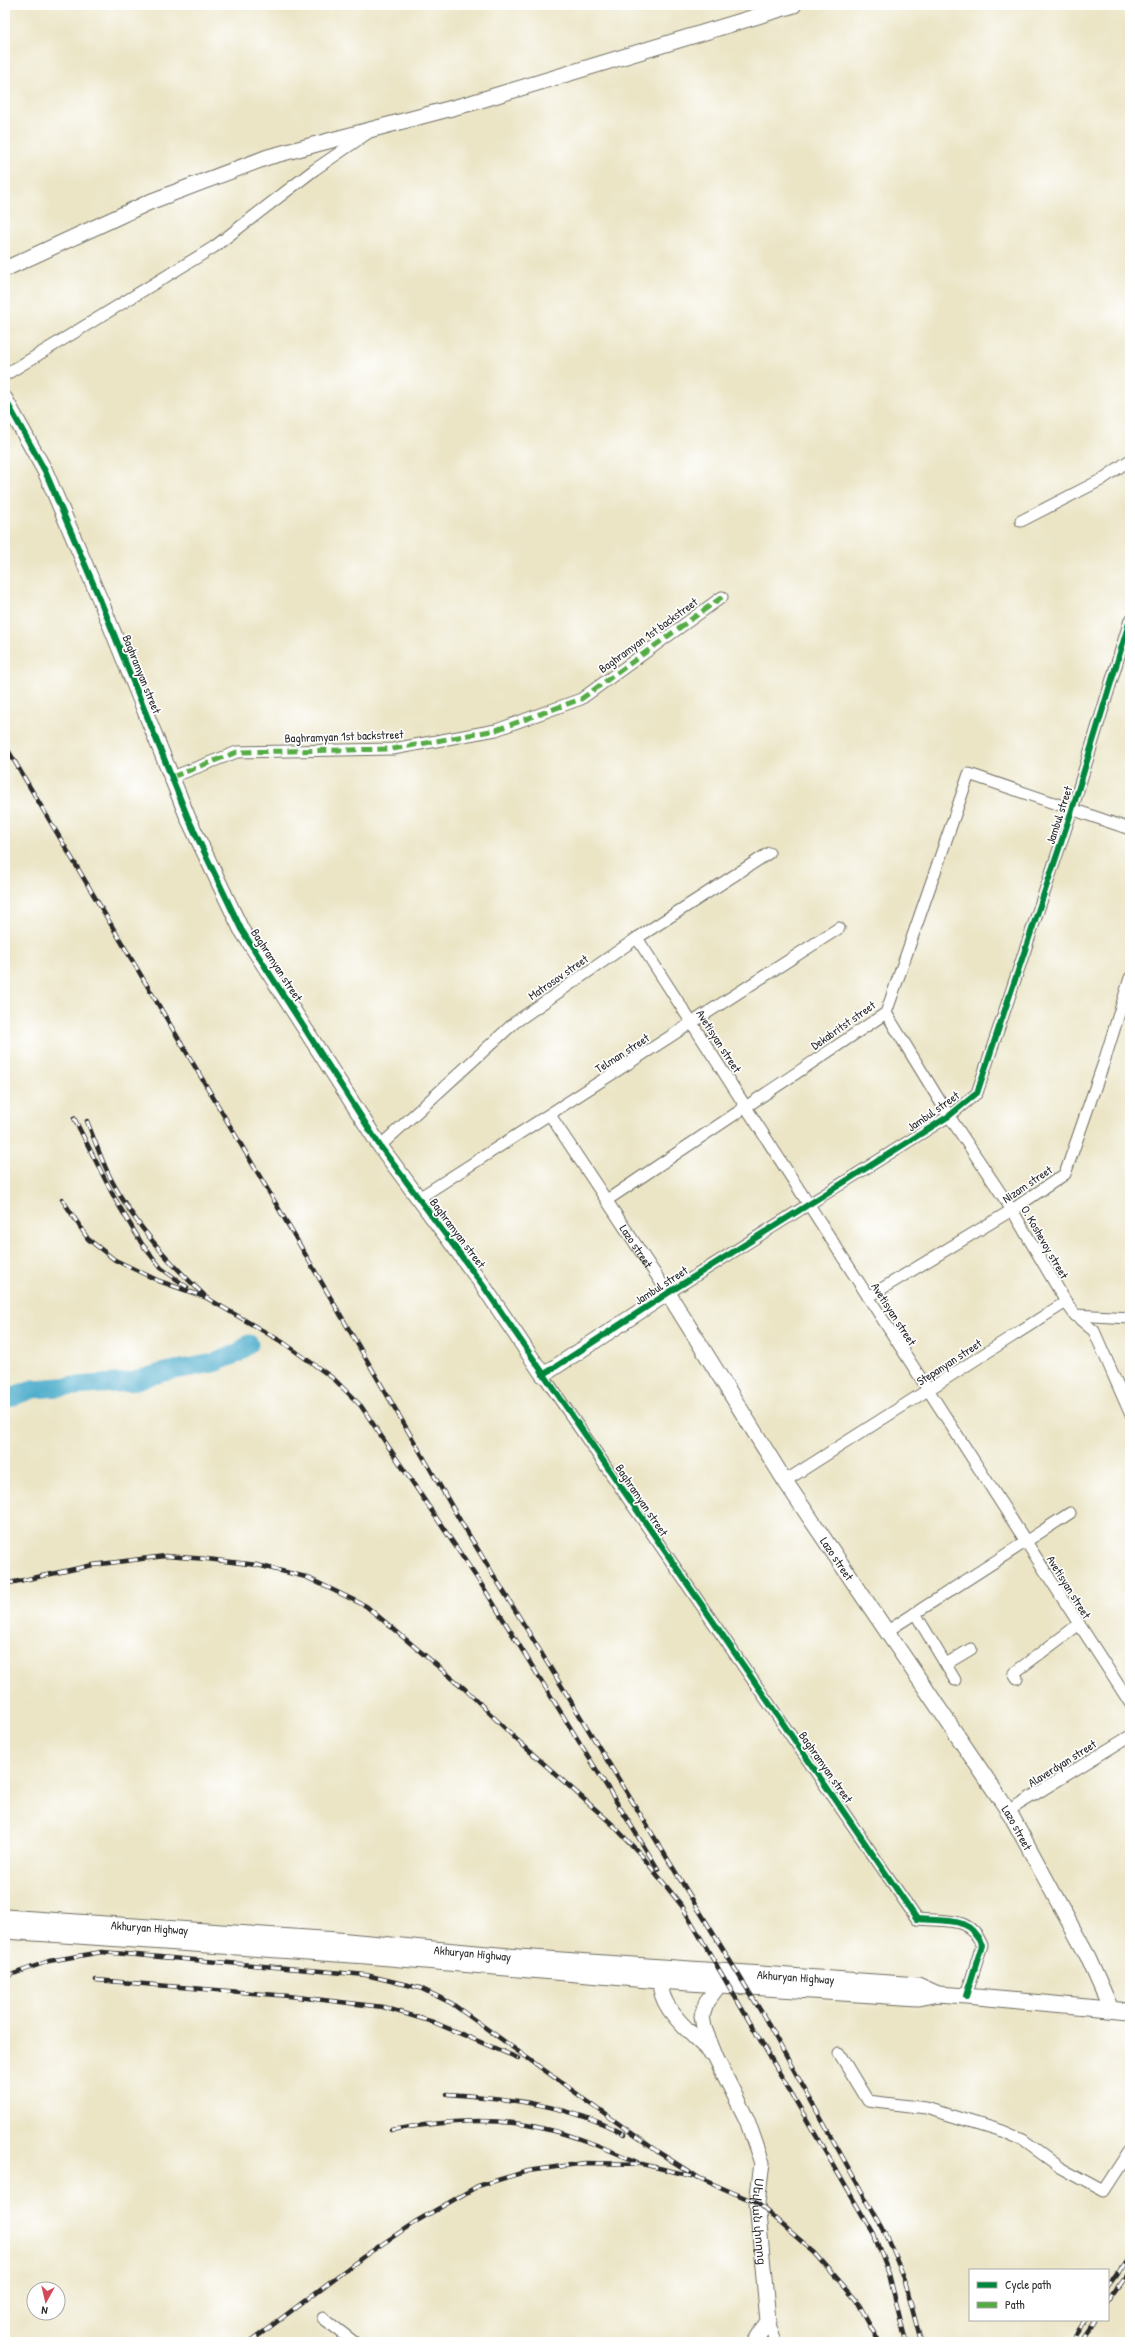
<svg xmlns="http://www.w3.org/2000/svg" width="1135" height="2347" font-family="'Patrick Hand','Noto Sans Armenian',sans-serif">
  <rect width="100%" height="100%" fill="#fff"/>
  <filter id="ink" filterUnits="userSpaceOnUse"><feTurbulence type="fractalNoise" baseFrequency=".025" numOctaves="2"/><feDisplacementMap in="SourceGraphic" scale="8" xChannelSelector="R" yChannelSelector="G"/><feConvolveMatrix kernelMatrix="1 2 1 2 8 2 1 2 1" color-interpolation-filters="sRGB"/></filter>
  <filter id="wash" filterUnits="userSpaceOnUse"><feTurbulence type="fractalNoise" baseFrequency=".012" numOctaves="4" result="noise"/><feDisplacementMap in="SourceGraphic" scale="16" xChannelSelector="R" yChannelSelector="G"/><feGaussianBlur stdDeviation="0.9" result="paint"/><feColorMatrix in="noise" values="0 0 0 0 0 0 0 0 0 0 0 0 0 0 0 0 0 1.4 0 .05"/><feComposite in="paint" operator="in"/></filter>
  <g filter="url(#wash)">
    <rect width="100%" height="100%" fill="#ebe5c6"/>
    <g fill="none" stroke-linecap="round" stroke-linejoin="round">
      <path stroke="#4bacca" stroke-width="19" d="M5,1399L33,1389L130,1382L164,1372L214,1363L238,1353L249,1344"/>
    </g>
  </g>
  <g filter="url(#ink)">
    <g fill="none" stroke-linecap="round" stroke-linejoin="round">
      <defs>
        <g id="street">
          <path d="M5,375L214,247L314,170L368,133"/>
          <path d="M1021,521L1101,480L1130,460"/>
          <path d="M172,777L237,752L393,749L496,730L581,699L722,597"/>
          <path d="M637,938L1130,1703"/>
          <path d="M886,1013L949,1116L1012,1210L1066,1302"/>
          <path id="s1" d="M550,1115L668,1293L949,1116L977,1093L1072,810L1130,620"/>
          <path d="M380,1146L514,1023L637,938L769,853"/>
          <path d="M419,1198L839,928"/>
          <path d="M607,1200L886,1013L969,774L1130,829"/>
          <path d="M868,1297L1012,1210L1065,1174L1104,1062L1130,978"/>
          <path d="M1075,1315L1094,1331L1130,1413"/>
          <path d="M543,1375L917,1919C946,1922 969,1915 982,1945L966,1996"/>
          <path d="M785,1481L1066,1302L1075,1315L1130,1318"/>
          <path d="M915,1613L955,1680"/>
          <path d="M886,1632L1070,1513"/>
          <path d="M946,1664L971,1649"/>
          <path d="M1017,1678L1014,1673L1078,1625"/>
          <path d="M1008,1811L1130,1736"/>
          <path d="M839,2053L868,2101L926,2108L1005,2132L1023,2140L1060,2167L1104,2191L1130,2151"/>
          <path d="M323,2318L354,2342"/>
          <path d="M768,2321L775,2342"/>
        </g>
        <g id="secondary">
          <path d="M5,269L152,201L268,157L471,103L794,5"/>
          <path id="s2" d="M5,399L45,471L101,602L188,818L241,929L380,1146L482,1284L543,1375L668,1293L785,1481L1011,1815L1088,1957L1111,2009"/>
          <path id="s3" d="M5,1917L337,1940L519,1957L918,1985L938,1994"/>
          <path d="M5,1931L366,1956L659,1981L918,1998L938,1994L966,1996L1130,2011"/>
          <path d="M662,1973C652,2004 691,2032 710,2052"/>
          <path id="s4" d="M719,1985L707,2001L702,2016L704,2028L716,2058L747,2120L762,2163L757,2203L768,2321L755,2342"/>
        </g>
      </defs>
      <use href="#street" stroke="#6e6c61" stroke-width="13"/>
      <use href="#secondary" stroke="#6e6c61" stroke-width="17"/>
      <use href="#street" stroke="#fff" stroke-width="11"/>
      <use href="#secondary" stroke="#fff" stroke-width="15"/>
      <defs>
        <path id="rail" d="M5,745L269,1192L461,1522L762,2013L886,2235L904,2278L921,2342
          M74,1118L115,1199L142,1244L161,1268L187,1287
          M87,1121C95,1141 102,1162 112,1181C135,1225 168,1261 204,1295
          M62,1199L88,1239L115,1260L159,1281L205,1297L284,1343L334,1379L361,1406L485,1590L658,1869
          M5,1584L93,1565L165,1556L207,1559L257,1565L306,1577L366,1606L465,1689L517,1740L612,1824L642,1856L682,1906L874,2235L889,2274L906,2342
          M5,1977L49,1961L102,1952L366,1975L420,1988L451,2003L658,2152L699,2178L757,2203L815,2253L856,2300L879,2342
          M96,1980L289,1996L383,2007L433,2022L518,2058
          M447,2094C508,2098 570,2105 624,2134
          M391,2130C442,2121 494,2116 545,2129C577,2136 607,2149 637,2162
          M1108,2288L1130,2257
          M1108,2302L1130,2271
          M250,2342L363,2257L415,2222L478,2186L528,2171L585,2163L642,2164L692,2176
          M1070,2342L1085,2320
          M1080,2342L1095,2320"/>
      </defs>
      <use href="#rail" stroke="#2b2b2b" stroke-width="4.5"/>
      <use href="#rail" stroke="#fff" stroke-width="3" stroke-dasharray="9" stroke-linecap="butt"/>
      <path stroke="#54ab44" stroke-width="5" stroke-dasharray="10 5" stroke-linecap="butt" d="M172,777L237,752L393,749L496,730L581,699L722,597"/>
      <defs>
        <path id="cycleway" d="M5,399L45,471L101,602L188,818L241,929L380,1146L482,1284L917,1919C946,1922 969,1915 982,1945L966,1996
          M543,1375L668,1293L949,1116L977,1093L1072,810L1130,620"/>
      </defs>
      <use href="#cycleway" stroke="#fff" stroke-width="8"/>
      <use href="#cycleway" stroke="#00873e" stroke-width="6"/>
    </g>
  </g>
  <g text-anchor="middle" dominant-baseline="central" stroke-width="3.5" stroke-linejoin="round" paint-order="stroke">
    <g font-size="12" fill="#2b2b2b" stroke="#fff">
      <text transform="translate(648 635) rotate(-36)">Baghramyan 1st backstreet</text>
      <text transform="translate(142 674) rotate(68)">Baghramyan street</text>
      <text transform="translate(344 736) rotate(-2)">Baghramyan 1st backstreet</text>
      <text transform="translate(1059 815) rotate(-72)">Jambul street</text>
      <text transform="translate(277 965) rotate(57)">Baghramyan street</text>
      <text transform="translate(558 977) rotate(-35)">Matrosov street</text>
      <text transform="translate(843 1025) rotate(-35)">Dekabritst street</text>
      <text transform="translate(719 1041) rotate(57)">Avetisyan street</text>
      <text transform="translate(622 1053) rotate(-33)">Telman street</text>
      <text transform="translate(933 1111) rotate(-35)">Jambul street</text>
      <text transform="translate(1027 1184) rotate(-34)">Nizam street</text>
      <text transform="translate(458 1233) rotate(53)">Baghramyan street</text>
      <text transform="translate(1045 1242) rotate(60)">O. Koshevoy street</text>
      <text stroke="none"><textPath href="#s1" startOffset="157">Lazo street</textPath></text>
      <text transform="translate(661 1285) rotate(-33)">Jambul street</text>
      <text transform="translate(894 1314) rotate(57)">Avetisyan street</text>
      <text transform="translate(949 1362) rotate(-33)">Stepanyan street</text>
      <text transform="translate(642 1500) rotate(56)">Baghramyan street</text>
      <text stroke="none"><textPath href="#s2" startOffset="1584">Lazo street</textPath></text>
      <text transform="translate(1069 1587) rotate(58)">Avetisyan street</text>
      <text transform="translate(1062 1763) rotate(-32)">Alaverdyan street</text>
      <text transform="translate(826 1767) rotate(55)">Baghramyan street</text>
      <text stroke="none"><textPath href="#s2" startOffset="1908">Lazo street</textPath></text>
      <text stroke="none"><textPath href="#s3" startOffset="145">Akhuryan Highway</textPath></text>
      <text stroke="none"><textPath href="#s3" startOffset="469">Akhuryan Highway</textPath></text>
      <text stroke="none"><textPath href="#s3" startOffset="793">Akhuryan Highway</textPath></text>
      <text stroke="none"><textPath href="#s4" startOffset="254">Սեվյան փողոց</textPath></text>
    </g>
  </g>
  <rect width="1135" height="2347" fill="none" stroke="#fff" stroke-width="20"/>
  <rect x="969" y="2269" width="140" height="52" fill="#ffffff" stroke="#aaaaaa"/>
  <rect x="977" y="2282" width="20" height="6" fill="#00873e" stroke="#aaaaaa"/>
  <text x="1005" y="2289" font-size="12" fill="#2b2b2b">Cycle path</text>
  <rect x="977" y="2302" width="20" height="6" fill="#54ab44" stroke="#aaaaaa"/>
  <text x="1005" y="2309" font-size="12" fill="#2b2b2b">Path</text>
  <g transform="translate(46 2301) rotate(188)"><circle r="19" fill="#ffffff" stroke="#aaaaaa"/>
  <path d="M0-3L7 15L0 10L-7 15Z" fill="#d1495b"/>
  <text y="-6" font-size="11" font-weight="bold" text-anchor="middle" fill="#2b2b2b">N</text>
  </g>
</svg>
